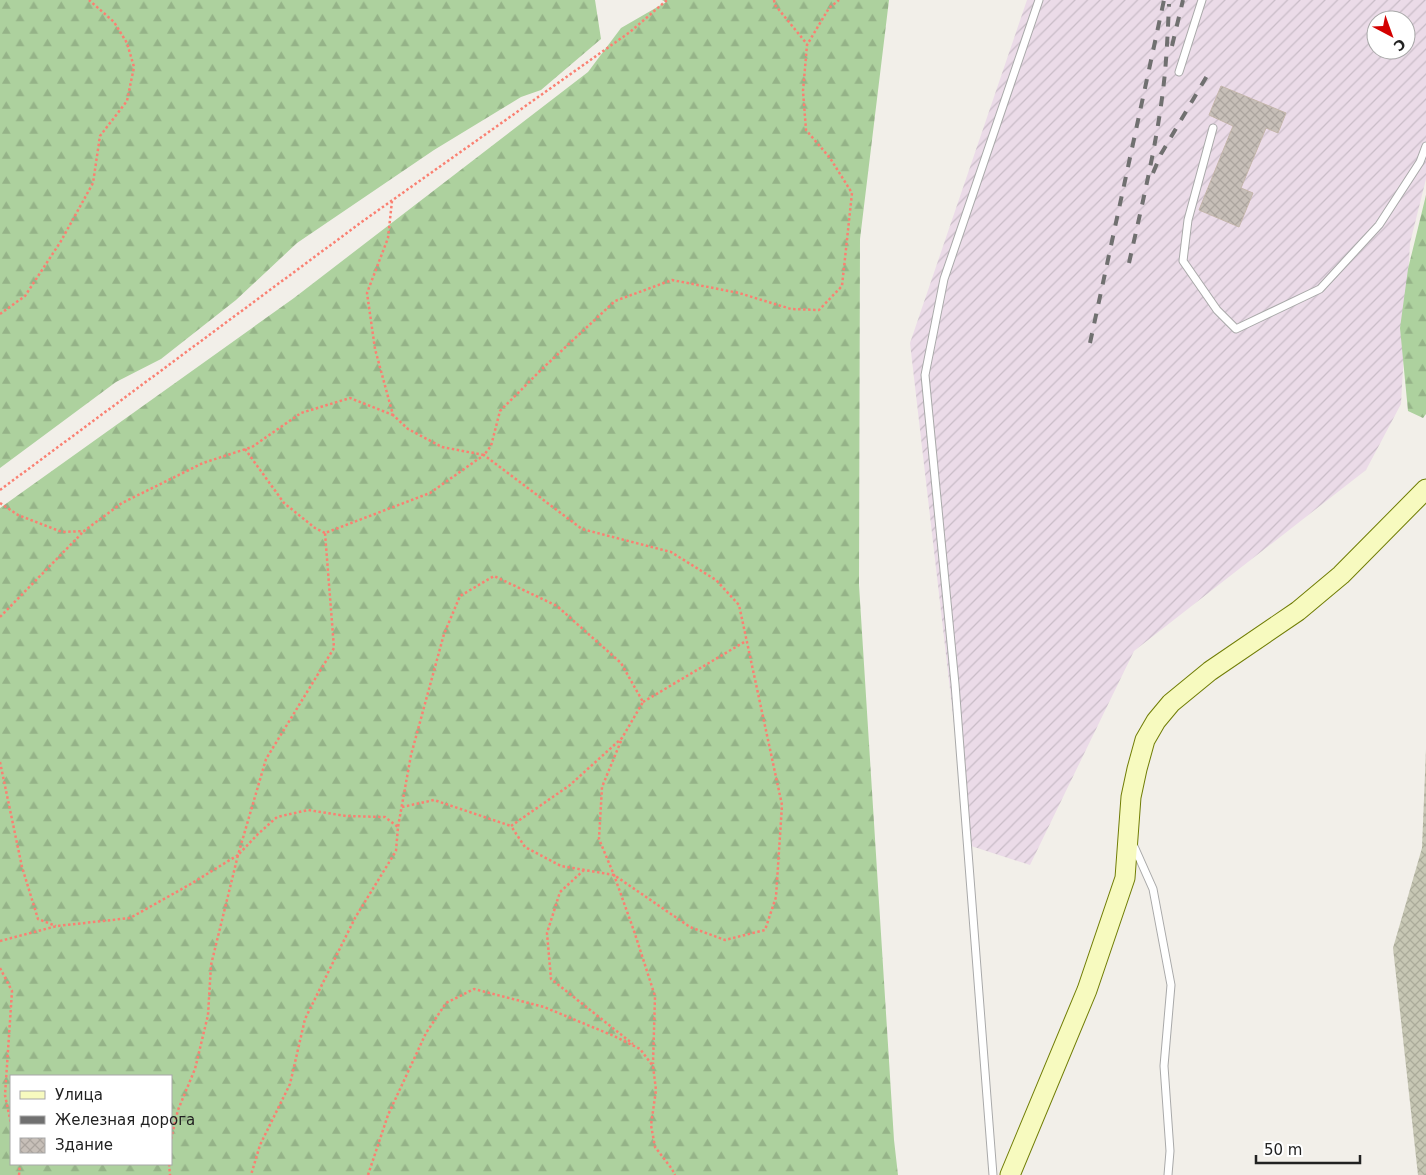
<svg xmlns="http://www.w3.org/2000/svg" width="1426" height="1175" font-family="'DejaVu Sans',sans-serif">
  <defs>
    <pattern id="industrial-furrows" width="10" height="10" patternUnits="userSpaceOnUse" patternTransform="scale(1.25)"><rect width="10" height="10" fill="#ebdbe8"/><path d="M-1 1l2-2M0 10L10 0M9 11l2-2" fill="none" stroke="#c9bcc7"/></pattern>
    <pattern id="construction-cross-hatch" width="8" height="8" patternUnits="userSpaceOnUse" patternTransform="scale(1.25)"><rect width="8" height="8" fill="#c7c7b4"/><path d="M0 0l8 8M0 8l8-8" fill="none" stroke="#abab9a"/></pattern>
    <pattern id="forest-firs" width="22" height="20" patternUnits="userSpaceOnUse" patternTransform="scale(1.25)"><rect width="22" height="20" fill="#add19e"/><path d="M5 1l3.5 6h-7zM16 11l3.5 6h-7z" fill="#95b388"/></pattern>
    <pattern id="building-cross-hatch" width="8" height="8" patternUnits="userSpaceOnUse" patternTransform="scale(1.25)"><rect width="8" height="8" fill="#c7bfb8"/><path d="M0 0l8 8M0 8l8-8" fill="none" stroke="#aba49e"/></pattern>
  </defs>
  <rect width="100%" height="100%" fill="#f2efe9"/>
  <path fill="url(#industrial-furrows)" fill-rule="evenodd" d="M1027,0H1426V179L1410,243L1401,404L1366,470L1134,651L1030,865L968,845L910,343ZM1376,20H1406V50H1376Z"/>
  <path fill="url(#construction-cross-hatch)" d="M1426,749V1175H1418L1393,948L1422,848Z"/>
  <path fill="url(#forest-firs)" fill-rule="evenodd" d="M0,0H595L601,39L541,90L521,97L434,150L297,243L236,300L161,359L116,382L0,468Z
    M662,0H889L860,239L859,585L894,1140L898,1175H0V508L294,298L588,72L621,28L666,2ZM171,1076V1164H11V1076Z
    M1426,195V414L1423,418L1408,411L1400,328L1408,269Z"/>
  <path fill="url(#building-cross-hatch)" stroke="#c4b6ab" d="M1221,86L1286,113L1278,133L1266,128L1241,188L1253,193L1239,227L1199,210L1233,126L1209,115Z"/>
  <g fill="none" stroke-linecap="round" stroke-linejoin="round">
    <defs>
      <path id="lane" d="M1179,72L1202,0
        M1213,128L1188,220L1183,261L1217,310L1236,329L1320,289L1379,225L1420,162L1426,146
        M1133,844L1153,889L1171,985L1164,1066L1170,1151L1168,1175
        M993,1175L955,684L925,375L944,279L1039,0"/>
      <path id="secondary" d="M1010,1175L1087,990L1125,878L1131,797L1137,769L1145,740L1156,721L1171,703L1210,671L1298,611L1341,575L1426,489"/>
    </defs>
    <use href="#lane" stroke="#a9a9a9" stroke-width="9"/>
    <use href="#secondary" stroke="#707d05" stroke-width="21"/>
    <path stroke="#fa8072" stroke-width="2.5" stroke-dasharray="2.5 2.5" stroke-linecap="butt" d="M774,0L775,5L807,44
      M392,201L388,238L367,293L375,349L393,415L408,429L442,447L484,455L491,446L500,411L543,368L615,301L672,280L739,293L791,309L819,310L842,286L852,193L830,158L806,130L803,91L807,45L829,8L839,0
      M0,314L25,296L61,241L93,183L100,136L127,101L134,67L127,43L114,22L89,0
      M245,449L284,503L315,528L325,533
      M0,490L363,221L630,32L667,0
      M0,503L18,515L62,532L84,531L122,503L203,463L252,447L301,413L350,398L393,415
      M0,617L84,531
      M643,702L746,641
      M621,741L602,787L599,839L614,875L634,931L655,996L653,1064
      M0,762L22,867L38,919L56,926
      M402,807L434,800L511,826
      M584,870L560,892L547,933L551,979L633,1044
      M0,941L57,926L130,918L189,885L238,855L266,759L334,648L325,533L430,493L484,455L582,529L671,552L716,580L739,605L782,805L776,897L765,930L725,940L690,927L614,875L561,866L525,847L511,826L570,785L622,738L643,702L621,663L557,606L494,576L460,596L444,634L411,755L398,827
      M0,968L12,991L5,1095L11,1124
      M171,1139L178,1110L195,1069L208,1015L211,965L238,855L258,834L277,817L308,810L346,816L385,817L398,827L396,851L355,918L305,1019L290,1084L260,1145L251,1175
      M169,1164L170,1175
      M19,1175L20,1164
      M368,1175L388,1115L426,1033L446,1003L474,989L544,1007L614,1036L640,1049L653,1066L656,1090L651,1125L655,1147L672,1169L675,1175"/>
    <use href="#lane" stroke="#fff" stroke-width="7"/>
    <use href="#secondary" stroke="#f7fabf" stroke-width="19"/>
    <path stroke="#707070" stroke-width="4" stroke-dasharray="10 10" stroke-linecap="butt" d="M1172,46L1183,0
      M1153,173L1161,154L1211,69
      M1129,263C1143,200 1159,136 1165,72C1167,50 1168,27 1169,4
      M1090,343L1164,0"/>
  </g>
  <rect x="10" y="1075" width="162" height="90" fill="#ffffff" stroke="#a7a7a7"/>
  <rect x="20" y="1091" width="25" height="8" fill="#f7fabf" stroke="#a7a7a7"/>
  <text x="55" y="1100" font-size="15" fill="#222222">Улица</text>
  <rect x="20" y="1116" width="25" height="8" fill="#707070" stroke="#a7a7a7"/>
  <text x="55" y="1125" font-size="15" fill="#222222">Железная дорога</text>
  <rect x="20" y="1138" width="25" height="15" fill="url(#building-cross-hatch)" stroke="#a7a7a7"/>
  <text x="55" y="1150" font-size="15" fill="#222222">Здание</text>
  <g transform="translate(1391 35) rotate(139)"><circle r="24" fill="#ffffff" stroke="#a7a7a7"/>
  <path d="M0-4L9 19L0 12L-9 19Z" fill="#d40000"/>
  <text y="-8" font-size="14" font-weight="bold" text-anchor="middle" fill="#222222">С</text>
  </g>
  <path d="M1256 1155v8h104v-8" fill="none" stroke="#222222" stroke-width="2.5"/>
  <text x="1264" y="1155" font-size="15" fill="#222222" stroke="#ffffff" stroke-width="4" paint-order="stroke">50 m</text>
</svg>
